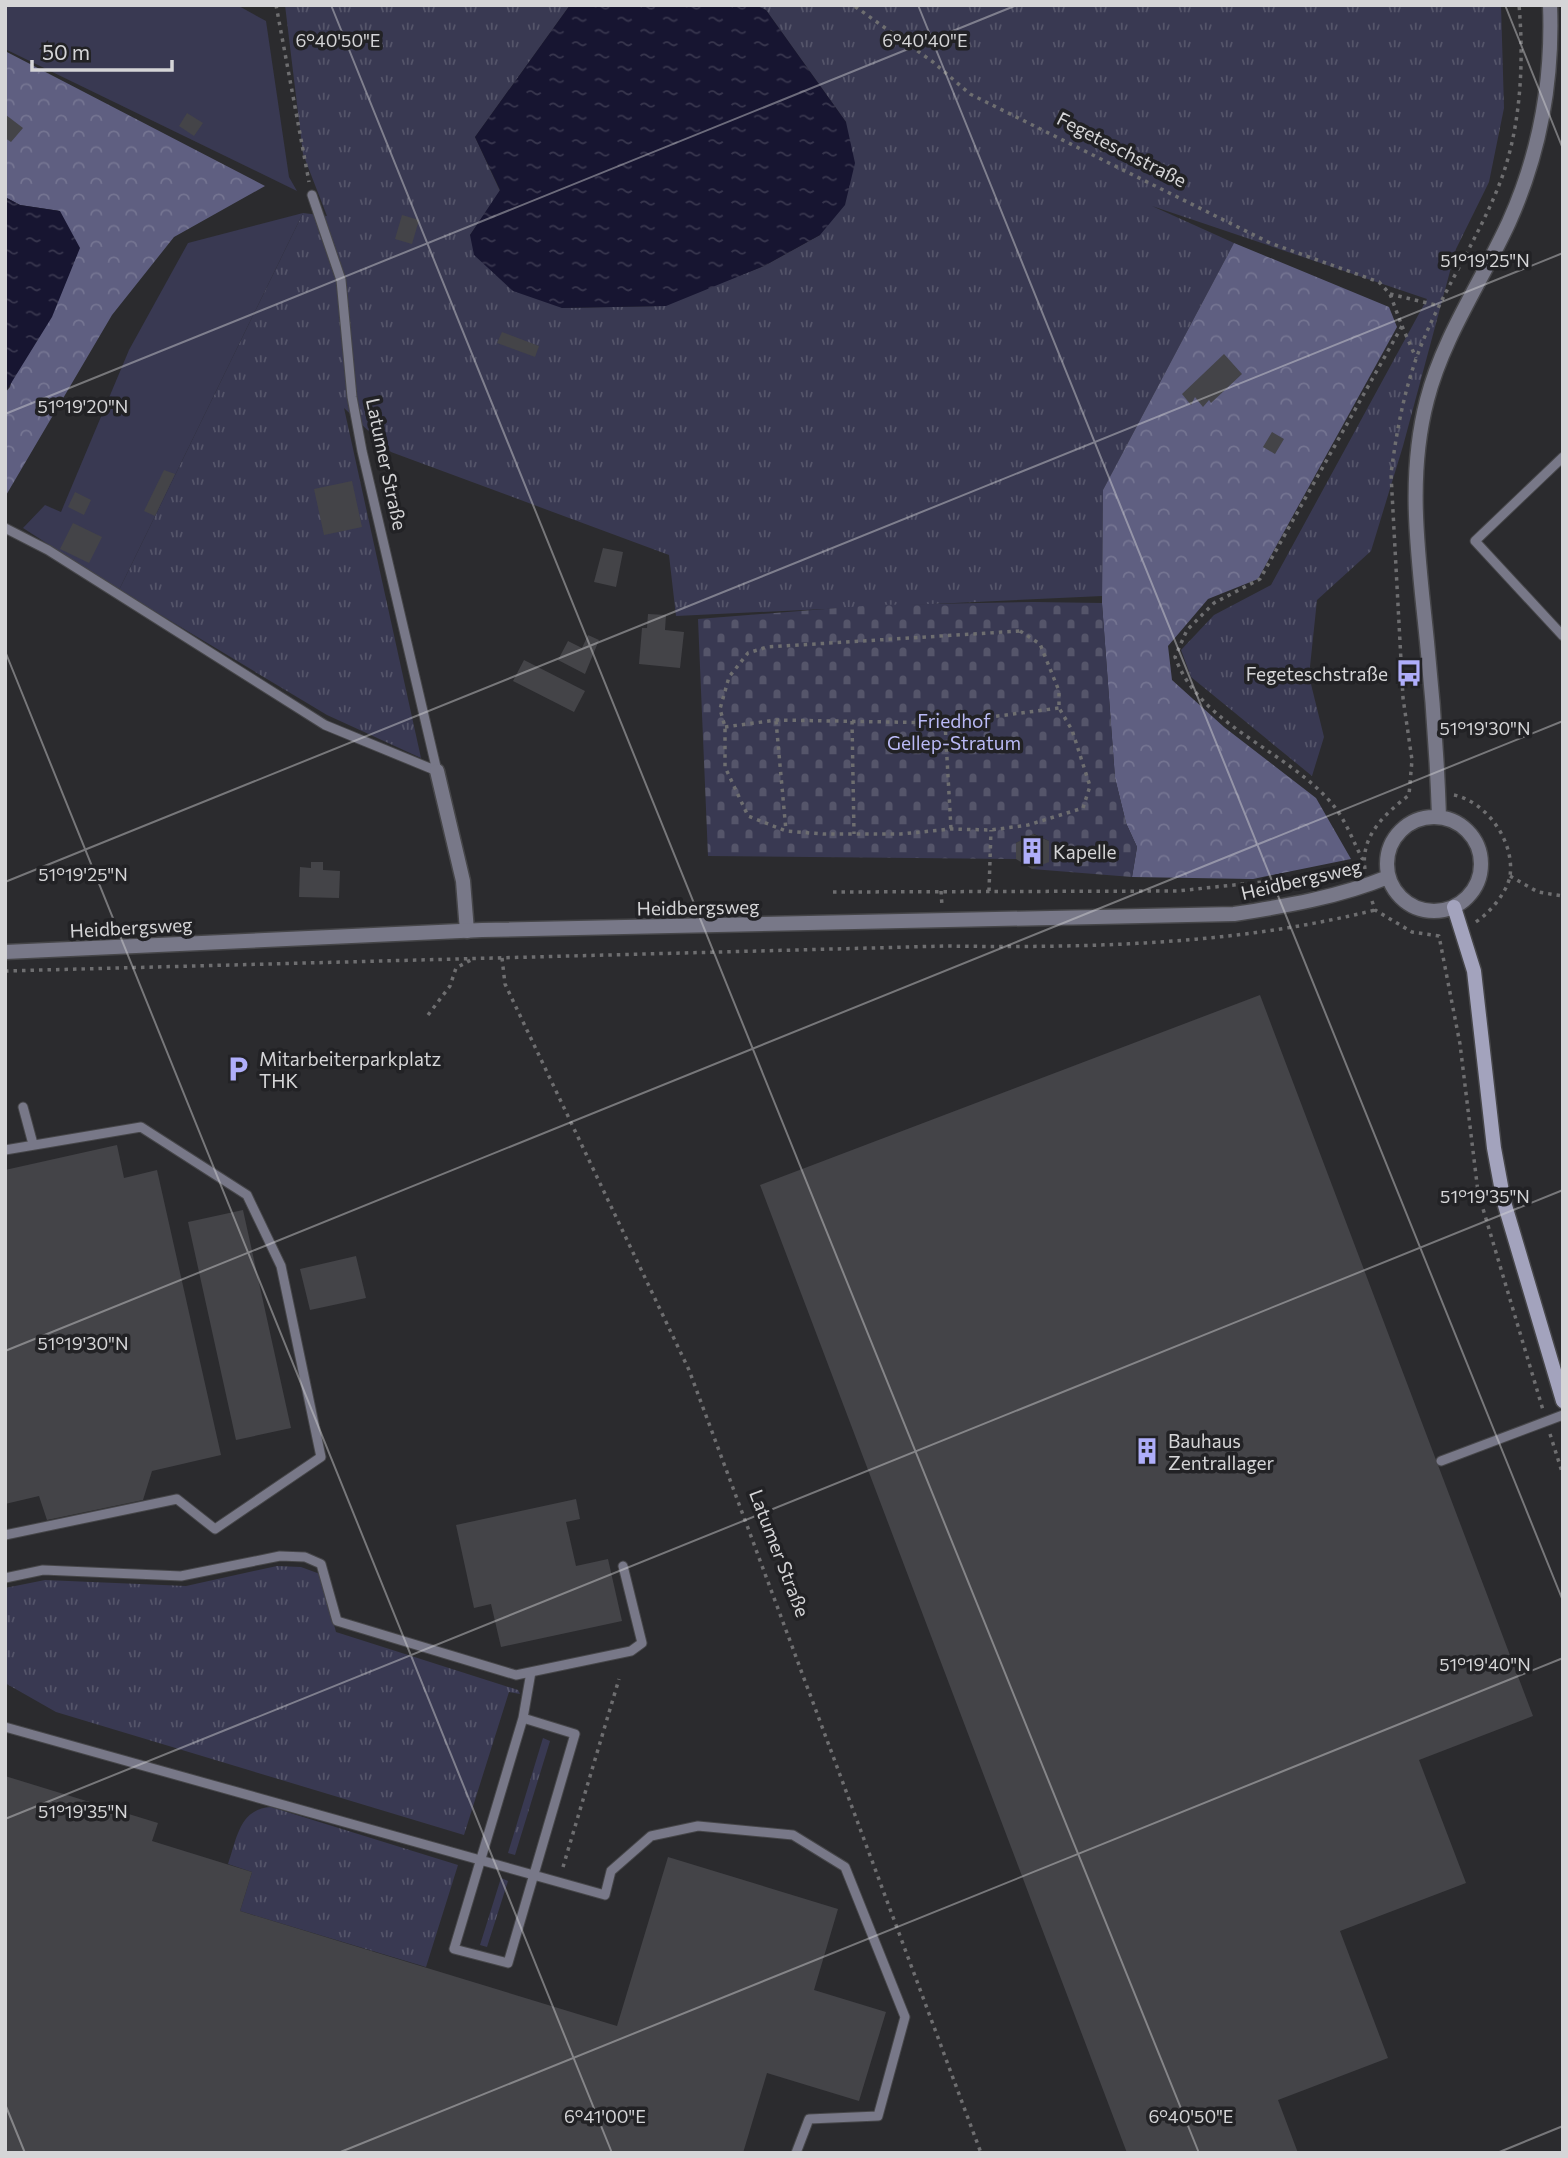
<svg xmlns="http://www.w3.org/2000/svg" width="1568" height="2158" font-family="Commissioner,sans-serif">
  <defs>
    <pattern id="grass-tufts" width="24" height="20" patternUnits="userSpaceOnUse" patternTransform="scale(1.75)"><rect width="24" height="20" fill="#393952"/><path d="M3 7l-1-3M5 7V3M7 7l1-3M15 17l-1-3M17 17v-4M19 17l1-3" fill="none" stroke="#55556a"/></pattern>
    <pattern id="forest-crowns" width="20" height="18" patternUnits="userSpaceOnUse" patternTransform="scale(1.75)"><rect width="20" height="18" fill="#5f5f81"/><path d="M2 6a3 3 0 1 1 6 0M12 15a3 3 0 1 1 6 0" fill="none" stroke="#757592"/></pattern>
    <pattern id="cemetery-stones" width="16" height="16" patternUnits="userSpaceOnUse" patternTransform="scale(1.75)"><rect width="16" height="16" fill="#393952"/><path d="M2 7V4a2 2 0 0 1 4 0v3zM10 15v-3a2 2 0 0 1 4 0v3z" fill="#55556a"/></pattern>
    <pattern id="water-ripples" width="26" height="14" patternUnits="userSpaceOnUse" patternTransform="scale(1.75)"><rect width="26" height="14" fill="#171531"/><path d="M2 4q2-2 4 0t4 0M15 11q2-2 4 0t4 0" fill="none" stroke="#38364e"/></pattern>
  </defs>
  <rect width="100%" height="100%" fill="#2b2b2e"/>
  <path fill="url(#grass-tufts)" d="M285,5H570L475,137L500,191L470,235L562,308L661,306L764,266L820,235L846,122L766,10L755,5H1501L1504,108L1489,182L1456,249L1403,446L1371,551L1317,600L1309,676L1324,737L1312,776L1191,677L1181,650L1214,615L1271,585L1427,299L1152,206L1234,243L1103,490L1102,596L676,616L669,555L391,452L344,408L421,758L327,715L119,590L303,213L327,216L303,154Z
    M277,1566L301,1567L320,1574L336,1632L518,1690L520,1694L509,1692L464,1835L56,1712L5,1683V1588L45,1580L186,1586Z
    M543,1738L550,1741L515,1855L508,1853Z
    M271,1807L458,1865L426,1967L240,1911L252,1872L228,1864C237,1839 239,1809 271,1807Z
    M501,1878L508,1881L487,1947L480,1945Z"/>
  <path fill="url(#forest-crowns)" d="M5,51L265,186L174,237L112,315L5,497V393L10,387L60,211L20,205L5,197Z
    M1234,243L1389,307L1397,327L1258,579L1208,599L1168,646L1172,680L1224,727L1316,798L1351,859L1253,879L1132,877L1137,847L1126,823L1115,778L1102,604L1103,490Z"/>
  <path fill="url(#cemetery-stones)" d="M1033,602L1102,603L1115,778L1126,823L1137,847L1132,877L1032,869L1049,841L1034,834L1016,843V859L708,856L698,619L876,605Z"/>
  <path fill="#393952" d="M5,5H237L266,21L289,177L297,191L5,49Z
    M303,213L119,590L23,528L45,505L61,512L129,350L188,243Z"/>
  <path fill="url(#water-ripples)" d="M570,5H755L766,10L846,122L855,163L845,205L820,235L764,266L666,306L562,308L513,291L474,255L470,235L500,190L475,137Z
    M5,197L20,205L60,211L80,248L52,317L5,393Z"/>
  <path fill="#444448" d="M187,113L203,123L194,136L179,126Z
    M6,115L23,128L11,142L5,138Z
    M402,215L419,220L412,244L395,239Z
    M502,332L539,346L535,357L497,343Z
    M1224,354L1242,374L1211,403L1209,400L1203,407L1195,397L1191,405L1182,394Z
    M1272,432L1284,439L1275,454L1263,447Z
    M164,470L175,474L155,516L144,511Z
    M352,481L362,527L324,535L314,489Z
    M75,492L91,500L84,515L68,507Z
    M73,523L102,537L89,563L60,549Z
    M603,548L623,552L616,587L594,582Z
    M648,614L666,615L665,630L684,632L680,668L639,664L642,628H647Z
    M588,635L599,640L585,674L558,660L568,641L582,648Z
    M524,660L585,691L574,712L513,681Z
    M1033,834L1049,841V862L1032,869L1016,859V843Z
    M311,862H323V870L340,871L339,898L299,897L300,867L311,868Z
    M1260,995L1533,1716L1419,1760L1466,1883L1340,1931L1388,2058L1278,2100L1298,2153H1127L760,1185Z
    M117,1145L124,1178L157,1170L221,1455L152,1471L143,1500L47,1520L39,1496L5,1504V1170Z
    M243,1210L291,1428L236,1440L188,1222Z
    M356,1256L366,1298L310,1310L300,1269Z
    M576,1499L580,1519L566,1522L576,1566L608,1559L622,1621L501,1647L491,1604L474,1608L456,1525Z
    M5,1776L158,1823L152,1841L252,1872L240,1911L617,2026L668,1857L838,1909L814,1990L886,2012L859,2101L767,2073L743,2153H5Z"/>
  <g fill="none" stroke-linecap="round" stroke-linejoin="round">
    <defs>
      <path id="service" d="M312,195L341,280L352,397L362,451L437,771
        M1563,457L1475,541L1563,636
        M5,528L48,550L325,725L437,771
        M23,1107L33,1144
        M5,1150L141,1127L247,1195L281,1266L321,1457L215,1529L177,1499L5,1535
        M1441,1461L1563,1415
        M5,1578L43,1570L181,1576L280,1556L305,1557L321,1564L337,1621L516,1675L631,1651L642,1643L623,1566
        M523,1718L575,1734L508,1963L454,1949L523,1718L531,1672
        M5,1727L605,1895L611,1871L651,1836L698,1826L793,1835L845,1867L905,2017L878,2116L809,2119L796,2153"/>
      <path id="minor" d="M437,771L463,881L467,931"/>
      <path id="tertiary" d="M1439,816C1437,758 1433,700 1427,642C1419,560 1406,480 1427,400C1443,337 1482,281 1509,222C1540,153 1553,80 1550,5
        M1387 864a47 47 0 1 1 94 0a47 47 0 1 1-94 0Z
        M5,952L482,930L1234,914C1286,906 1339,897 1388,877"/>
      <path id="secondary" d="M1454,907L1474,971L1494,1148L1504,1202L1563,1401"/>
    </defs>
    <use href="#service" stroke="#464649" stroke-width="11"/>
    <use href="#minor" stroke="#464649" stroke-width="17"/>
    <use href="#tertiary" stroke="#464649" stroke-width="17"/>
    <use href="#secondary" stroke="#464649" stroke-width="17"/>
    <path stroke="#6e6e70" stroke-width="3.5" stroke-dasharray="3.5 5" stroke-linecap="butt" d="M276,5L309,182
      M1390,294L1440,306
      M1402,326L1416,358
      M1020,631L1040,644L1059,691V708L1072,730L1090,786L1083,808L1028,825L991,830L951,829L901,834H823L786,831L748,816L725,767V727L720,709L729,677L748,653L767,647Z
      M776,721L786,831
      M852,721L854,834
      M945,723L951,829
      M725,727L776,720L945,723L1059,708
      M1454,795C1487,802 1515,842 1510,876C1507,893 1488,915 1474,923
      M1365,869C1360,836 1385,814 1409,795L1412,760L1403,698L1391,474C1396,435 1403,396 1416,359C1438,297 1478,241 1501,180C1521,126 1524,62 1519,5
      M1510,876L1538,892L1563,896
      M941,891L942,906
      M989,891L991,830
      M833,892L1177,891L1291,879L1364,862C1354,844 1346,820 1333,805C1288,750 1200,726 1175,657L1187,630L1214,603L1260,579L1402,326L1390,294L1379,282L1270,243L970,94L933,62L853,5
      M1372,901L1375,910L1412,932L1439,936L1460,1044L1478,1192L1543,1410
      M502,958L505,984L689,1370L981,2153
      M5,971L946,946C1089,948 1235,945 1375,910
      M428,1015L450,986L456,968L471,960
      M1550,1434L1563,1475
      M563,1867L619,1679"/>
    <use href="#service" stroke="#787888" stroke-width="9"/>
    <use href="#minor" stroke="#787888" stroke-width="14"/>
    <use href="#tertiary" stroke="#787888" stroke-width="14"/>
    <use href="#secondary" stroke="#a3a3bd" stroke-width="14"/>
  </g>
  <path fill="none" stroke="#d5d5d7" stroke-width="2" stroke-opacity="0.45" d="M331,5L1199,2153M918,5L1563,1601M1505,5L1563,149M5,414L1017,5M5,651L612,2153M5,882L1563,253M5,1351L1563,721M5,1819L1563,1190M5,2104L25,2153M338,2153L1563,1658M1497,2153L1563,2126"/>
  <defs>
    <symbol id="bus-bare" viewBox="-9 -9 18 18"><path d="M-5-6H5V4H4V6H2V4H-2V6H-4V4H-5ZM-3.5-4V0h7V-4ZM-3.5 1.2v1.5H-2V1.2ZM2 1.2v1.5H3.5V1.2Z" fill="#afaefa" stroke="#222225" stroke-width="2.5" paint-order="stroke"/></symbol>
    <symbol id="building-bare" viewBox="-9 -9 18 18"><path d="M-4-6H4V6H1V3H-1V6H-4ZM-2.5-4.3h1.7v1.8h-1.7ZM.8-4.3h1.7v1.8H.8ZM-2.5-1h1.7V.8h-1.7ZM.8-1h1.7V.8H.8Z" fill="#afaefa" stroke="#222225" stroke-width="2.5" paint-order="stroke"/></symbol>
    <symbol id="parking-bare" viewBox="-9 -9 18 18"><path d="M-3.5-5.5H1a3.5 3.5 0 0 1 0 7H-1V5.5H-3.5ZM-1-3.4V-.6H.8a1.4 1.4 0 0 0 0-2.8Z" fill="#afaefa" stroke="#222225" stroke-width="2.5" paint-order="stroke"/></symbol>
  </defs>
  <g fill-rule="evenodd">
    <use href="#bus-bare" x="1390" y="654" width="38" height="38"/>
    <use href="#building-bare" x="1013" y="832" width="38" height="38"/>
    <use href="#parking-bare" x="219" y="1050" width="38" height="38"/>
    <use href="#building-bare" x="1128" y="1432" width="38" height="38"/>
  </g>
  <g text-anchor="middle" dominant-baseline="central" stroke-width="7" stroke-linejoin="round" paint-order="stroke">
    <g font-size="19" fill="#d5d5d7" stroke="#222225">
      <text transform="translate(1122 149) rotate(27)">Fegeteschstraße</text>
      <text transform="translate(387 464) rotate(78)">Latumer Straße</text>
      <text transform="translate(1301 879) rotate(-13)">Heidbergsweg</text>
      <text transform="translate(698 907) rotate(-1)">Heidbergsweg</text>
      <text transform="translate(131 927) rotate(-3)">Heidbergsweg</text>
      <text transform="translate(780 1553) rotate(69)">Latumer Straße</text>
    </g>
    <g font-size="19" fill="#d5d5d7" stroke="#222225" text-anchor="start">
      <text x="1388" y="673" text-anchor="end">Fegeteschstraße</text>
      <text x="1053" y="851">Kapelle</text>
      <text x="259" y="1058">Mitarbeiterparkplatz<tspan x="259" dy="22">THK</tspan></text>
      <text x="1168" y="1440">Bauhaus<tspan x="1168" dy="22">Zentrallager</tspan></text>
    </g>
    <g font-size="19" fill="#babaf6" stroke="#222225">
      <text x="954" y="720">Friedhof<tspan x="954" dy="22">Gellep-Stratum</tspan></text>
    </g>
  </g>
  <g font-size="18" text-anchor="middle" fill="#d5d5d7" stroke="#222225" stroke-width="7" stroke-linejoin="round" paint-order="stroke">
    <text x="338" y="47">6°40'50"E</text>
    <text x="925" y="47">6°40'40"E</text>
    <text x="1485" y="267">51°19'25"N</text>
    <text x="83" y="413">51°19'20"N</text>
    <text x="1485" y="735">51°19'30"N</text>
    <text x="83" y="881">51°19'25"N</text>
    <text x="1485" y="1203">51°19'35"N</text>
    <text x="83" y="1350">51°19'30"N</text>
    <text x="1485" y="1671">51°19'40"N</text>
    <text x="83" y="1818">51°19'35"N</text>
    <text x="605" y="2123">6°41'00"E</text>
    <text x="1191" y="2123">6°40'50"E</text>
  </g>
  <rect width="1568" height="2158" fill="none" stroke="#d5d5d7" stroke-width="14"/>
  <path d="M32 60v10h140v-10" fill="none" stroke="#d5d5d7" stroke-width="3.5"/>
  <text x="42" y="60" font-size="21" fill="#d5d5d7" stroke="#222225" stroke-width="5" paint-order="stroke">50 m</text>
</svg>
